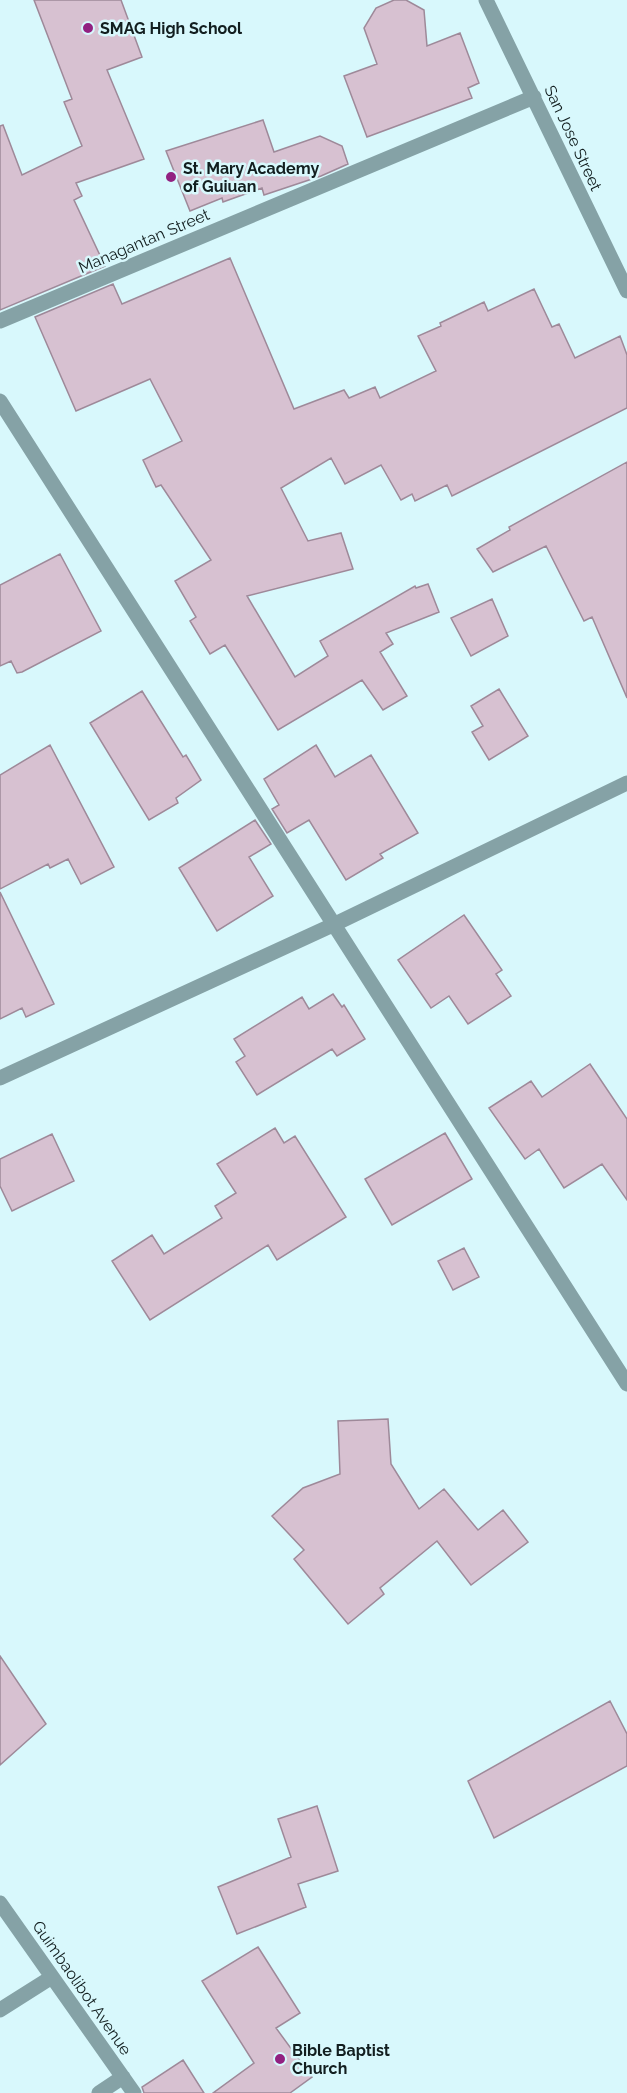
<svg xmlns="http://www.w3.org/2000/svg" width="627" height="2093" font-family="Raleway,sans-serif">
  <rect width="100%" height="100%" fill="#d8f8fc"/>
  <path fill="#d7c1d1" stroke="#9e8999" stroke-width="1.5" d="M34,0H121L142,57L107,70L144,159L76,183L82,196L74,200L105,266L0,310V126L3,125L22,175L82,146L64,102L72,99Z
    M394,0H406L424,10L427,46L460,33L479,83L468,88L472,98L367,137L344,76L377,64L364,28L376,8Z
    M263,120L274,152L320,136L342,146L348,164L321,176L264,195L262,188L223,202L222,198L190,211L166,151Z
    M230,258L294,409L344,390L349,398L375,387L380,398L436,371L418,336L441,326L440,323L484,302L488,311L534,289L552,327L559,324L575,358L620,336L627,355V408L452,496L447,485L415,501L412,494L401,500L381,465L345,484L331,458L281,488L308,541L341,533L353,569L247,596L295,677L328,656L320,641L415,586L416,588L428,584L439,612L386,633L393,644L380,652L407,696L383,710L362,680L278,730L225,645L210,654L190,621L196,617L175,581L211,560L161,485L156,487L143,460L182,441L150,379L76,411L35,317L113,284L122,304Z
    M627,462V698L592,617L584,621L546,546L493,572L477,549L510,530L509,527Z
    M60,554L101,631L22,672L17,673L11,661L0,666V585Z
    M492,599L508,636L471,656L451,618Z
    M499,689L528,736L489,760L472,732L483,726L471,706Z
    M142,691L183,757L186,755L201,780L176,798L178,803L149,820L90,723Z
    M50,745L114,867L81,884L68,859L50,868L48,864L0,889V775Z
    M316,745L335,777L371,755L418,833L380,854L383,858L346,880L309,820L287,833L272,809L279,805L264,779Z
    M255,820L271,844L249,857L273,896L217,931L179,868Z
    M0,892L54,1004L26,1017L22,1008L0,1019Z
    M464,915L502,970L496,974L511,996L468,1024L449,996L431,1008L398,960Z
    M333,994L342,1007L344,1005L365,1039L337,1056L332,1049L257,1095L236,1062L245,1056L234,1039L302,997L309,1009Z
    M590,1064L627,1119V1200L602,1164L564,1188L539,1149L525,1159L489,1108L531,1081L542,1097Z
    M275,1128L284,1143L295,1136L346,1217L277,1260L268,1245L150,1320L112,1261L152,1235L164,1254L222,1218L215,1206L236,1193L217,1164Z
    M445,1133L472,1179L392,1225L365,1179Z
    M52,1134L74,1181L12,1211L0,1186V1159Z
    M464,1248L479,1277L453,1290L438,1261Z
    M388,1419L391,1464L419,1509L444,1489L478,1530L503,1510L528,1542L471,1585L437,1541L380,1588L384,1594L348,1624L294,1559L304,1550L272,1516L303,1488L340,1474L338,1421Z
    M0,1656L46,1724L0,1765Z
    M610,1701L627,1734V1766L494,1838L468,1781Z
    M317,1806L338,1871L298,1884L306,1907L237,1934L218,1887L291,1857L278,1819Z
    M258,1947L300,2013L276,2028L312,2077L290,2093H213L254,2063L202,1981Z
    M183,2060L204,2093H144L142,2087Z"/>
  <g fill="none" stroke-linecap="round" stroke-linejoin="round">
    <path stroke="#85a2a6" stroke-width="15" d="M486,0L627,291
      M0,321L534,97
      M0,401L627,1384
      M0,1078L335,924L627,783
      M0,1903L134,2093
      M0,2010L52,1977
      M99,2093L123,2077"/>
  </g>
  <g fill="#922181" stroke="#d8f8fc" stroke-width="2">
    <circle cx="88" cy="28" r="6"/>
    <circle cx="171" cy="177" r="6"/>
    <circle cx="280" cy="2059" r="6"/>
  </g>
  <g text-anchor="middle" dominant-baseline="central" stroke-width="5" stroke-linejoin="round" paint-order="stroke">
    <g font-size="16" font-weight="bold" fill="#121e1f" stroke="#d8f8fc" text-anchor="start">
      <text x="100" y="28">SMAG High School</text>
      <text x="183" y="168">St. Mary Academy<tspan x="183" dy="18">of Guiuan</tspan></text>
      <text x="292" y="2050">Bible Baptist<tspan x="292" dy="18">Church</tspan></text>
    </g>
    <g font-size="16" fill="#121e1f" stroke="#d8f8fc">
      <text transform="translate(573 138) rotate(65)">San Jose Street</text>
      <text transform="translate(144 241) rotate(-23)">Managantan Street</text>
      <text transform="translate(82 1988) rotate(55)">Guimbaolibot Avenue</text>
    </g>
  </g>
</svg>
